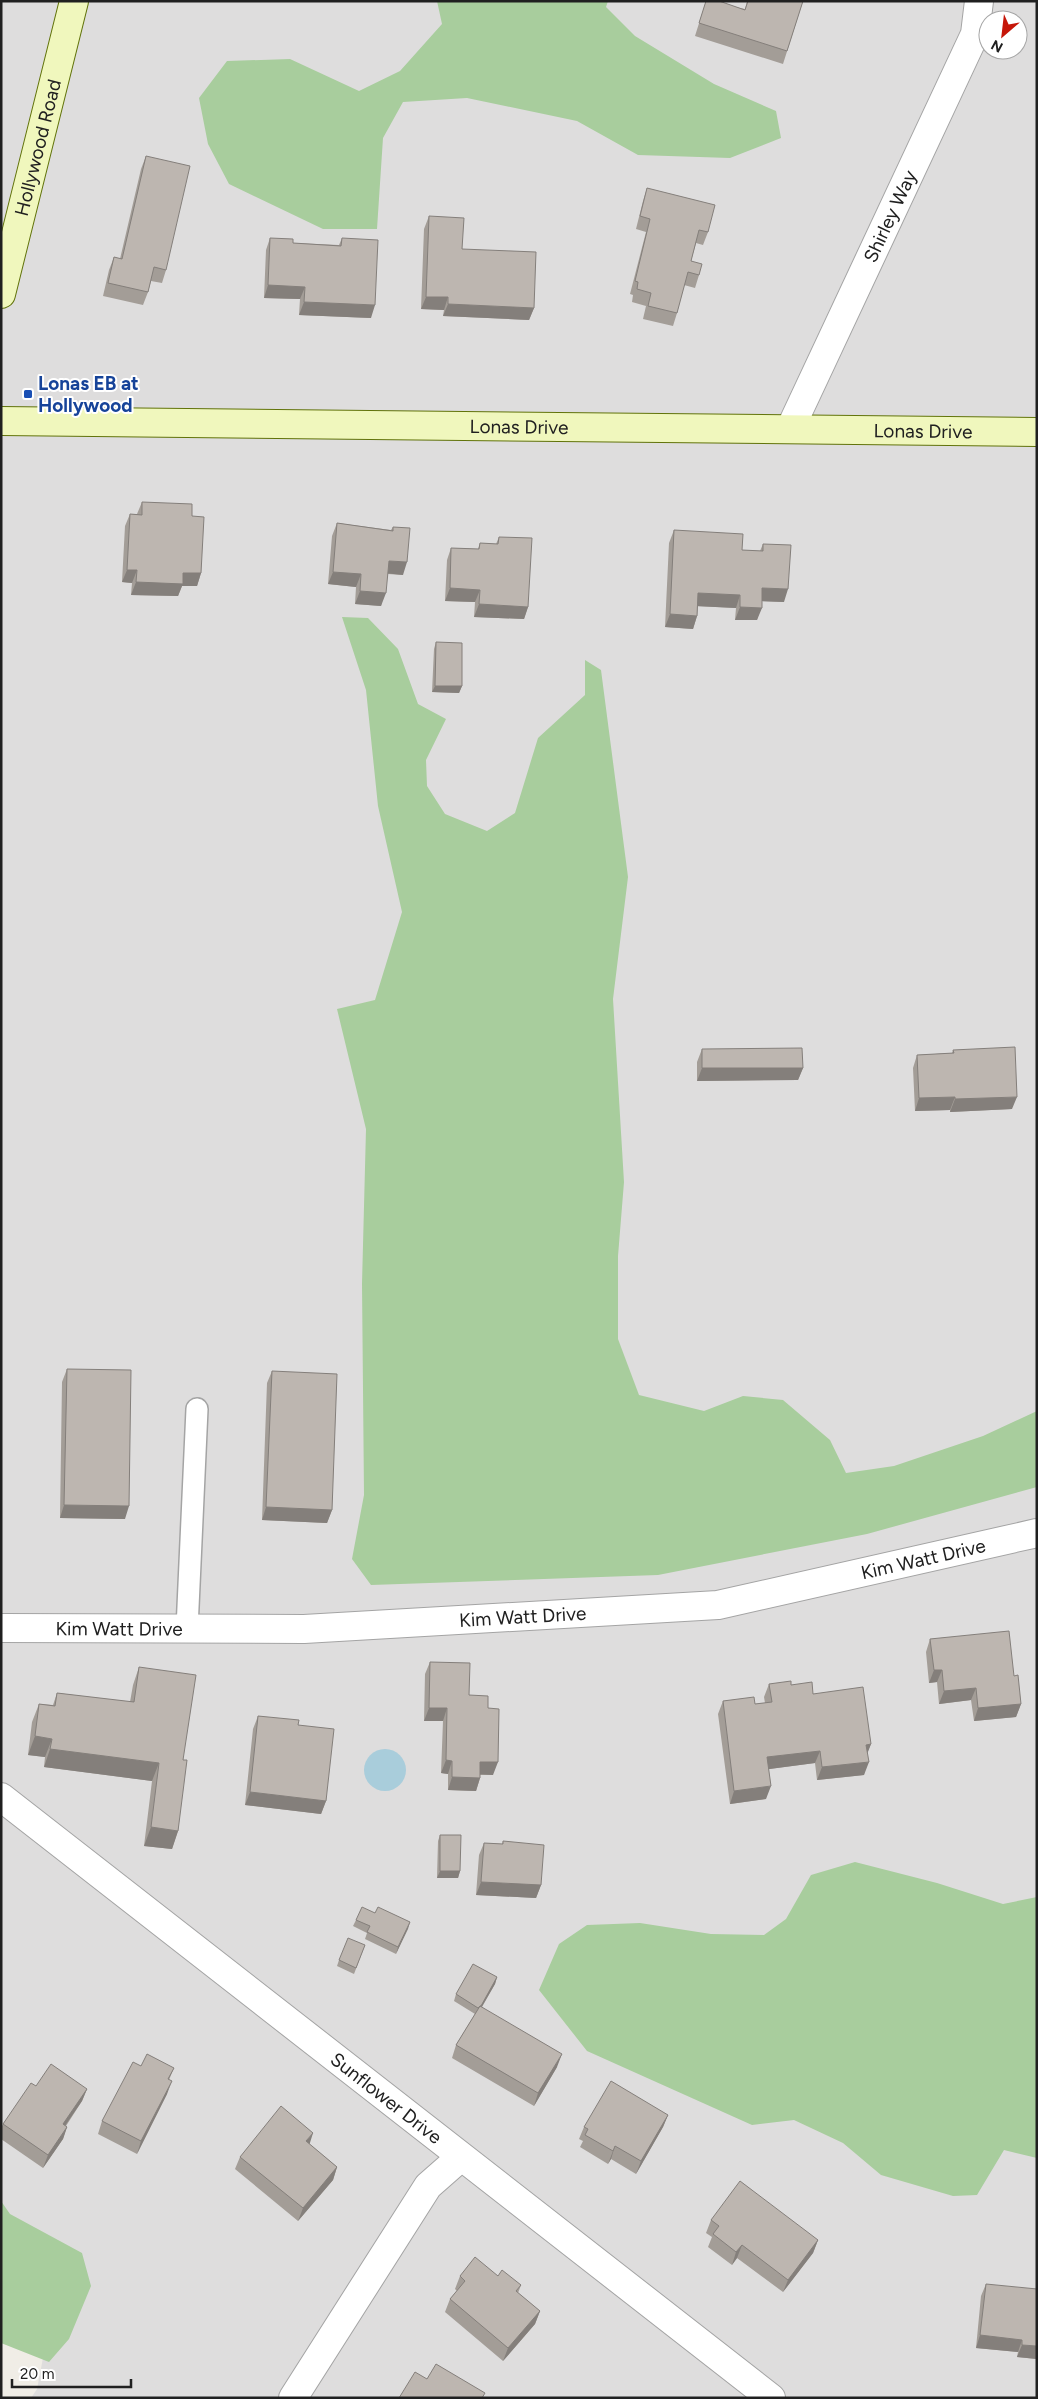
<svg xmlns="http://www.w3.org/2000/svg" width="1038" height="2399" font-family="Figtree,sans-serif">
  <rect width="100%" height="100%" fill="#f0ede6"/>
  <path fill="#dedddd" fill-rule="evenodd" d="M1,1H1037V2398H31L37,2389L60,2270L1,2238ZM988,20H1018V50H988Z"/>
  <path fill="#a8cd9d" d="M437,1H608L606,7L635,36L714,84L776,111L781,138L730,158L638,155L577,121L467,98L403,102L383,138L377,229H323L229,184L208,144L199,98L227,61L290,59L359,91L400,71L442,24Z
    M342,617L368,618L398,649L418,704L446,719L426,760L427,786L445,814L487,831L515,813L538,738L585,695V660L601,670L628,877L613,999L624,1182L618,1256V1339L639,1395L704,1411L743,1396L783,1400L830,1440L846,1473L894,1466L983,1436L1037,1411V1487L867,1534L658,1575L371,1585L352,1559L364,1495L362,1284L366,1129L337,1009L375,1000L402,912L378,806L366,690Z
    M855,1862L937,1883L1003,1904L1037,1897V2158L1004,2150L977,2195L953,2196L881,2175L843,2143L794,2120L752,2125L587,2051L539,1990L559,1944L587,1925L640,1923L711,1934L764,1935L786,1919L811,1875Z
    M1,2201L10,2214L82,2253L91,2286L69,2339L49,2362L1,2343Z"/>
  <path fill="#a9cddb" d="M364 1770a21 21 0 1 1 42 0a21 21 0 1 1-42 0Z"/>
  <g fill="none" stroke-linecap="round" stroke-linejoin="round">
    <defs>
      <path id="lane" d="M187,1629L197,1409"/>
      <g id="street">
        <path id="s1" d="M790,429L975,34L979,1"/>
        <path id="s2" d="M1,1628L304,1629L718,1605L1037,1533"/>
        <path id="s3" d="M1,1797L771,2398"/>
        <path d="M293,2398L428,2186L461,2157"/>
      </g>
      <g id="secondary">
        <path id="s4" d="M1,294L74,1"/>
        <path id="s5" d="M1,421L1037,432"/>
      </g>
    </defs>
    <use href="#lane" stroke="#a4a4a4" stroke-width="24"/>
    <use href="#street" stroke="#a4a4a4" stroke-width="30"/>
    <use href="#secondary" stroke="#61730a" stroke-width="30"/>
    <use href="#lane" stroke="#fff" stroke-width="21"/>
    <use href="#street" stroke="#fff" stroke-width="28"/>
    <use href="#secondary" stroke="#f0f7bd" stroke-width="28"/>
  </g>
  <path fill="#a39d97" d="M706,1L745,9L747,1H803L783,64L695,36Z
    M146,156L166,270L162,283L151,281L148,292L143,305L103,296L109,270L114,257L120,259L141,169Z
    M647,188L708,232L703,245L696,243L691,261L699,275L695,288L684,285L677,313L673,326L643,319L646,306L632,302L633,295L630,294L646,232L636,229L643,201Z
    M429,216L462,249L534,308L529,320L443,316L444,310L421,309L424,229Z
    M270,238L293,243L339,245L342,238L371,318L299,315L300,299L264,298L266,250Z
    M142,502L192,516L201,573L197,586H182L178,596L131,595L132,583L122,582L125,526L130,514H137Z
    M337,523L391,530L393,527L403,575L388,574L381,606L355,604L356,587L328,584L332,536Z
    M674,530L742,550L760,551L763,544L784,602L762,601L757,620H735L736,608L698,606L697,616L693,629L665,627L669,543Z
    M499,537L528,607L524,619L474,617L475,602L445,601L447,560L451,548L478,549L480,543L496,544Z
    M436,642L462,686L459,693L432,692L434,649Z
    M702,1049L803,1068L798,1080L697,1081V1062Z
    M953,1050L1012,1109L950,1112V1110L915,1111L913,1068L917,1055L952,1053Z
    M67,1369L125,1519L60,1518L62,1382Z
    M272,1371L332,1510L327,1523L262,1520L267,1383Z
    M930,1639L1021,1704L1016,1717L974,1721L971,1700L939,1704L937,1682L929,1683L926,1652Z
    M430,1662L469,1695L488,1708L493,1775H480V1778L476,1791L448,1790V1774L441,1773L443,1721H424L425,1674Z
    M139,1667L183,1760L178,1831L172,1849L144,1846L152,1781L44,1767L45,1757L28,1755L32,1722L39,1704L53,1705L57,1693L130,1702L133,1685Z
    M769,1684L791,1685L813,1694L871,1744L867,1753L864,1775L817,1780L815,1763L769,1769L766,1799L730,1804L718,1714L723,1701L755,1704L765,1703L764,1697Z
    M258,1716L298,1725L326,1801L321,1814L245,1805L253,1729Z
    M440,1835L460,1871L458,1878H437L438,1841Z
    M503,1841L541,1885L536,1898L476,1895L479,1855L484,1843L502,1844Z
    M356,1920L410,1922L396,1954L365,1939L367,1933L353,1926Z
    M365,1945L354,1974L337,1966L339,1960Z
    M497,1977L495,1984L482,2007L557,2067L534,2106L452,2058L456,2045L475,2014L454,2001L456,1994Z
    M141,2066L174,2068L169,2080L167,2094L137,2154L98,2134L102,2121Z
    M36,2086L87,2089L82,2101L66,2126L67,2127L63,2139L43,2168L1,2139V2128L3,2124Z
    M668,2115L663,2127L636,2174L611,2159L608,2164L580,2147L583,2141L579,2139L584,2127Z
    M309,2144L337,2167L333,2180L298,2221L235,2169L240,2157Z
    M711,2220L818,2240L813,2253L783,2292L737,2258L732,2265L708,2247L712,2237L706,2233Z
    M460,2276H498L521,2285L518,2293L540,2311L535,2324L503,2361L445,2312L450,2299L457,2291L455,2289Z
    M986,2284L1037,2359L1017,2357L1018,2352L976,2348L981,2296Z"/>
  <path fill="#847f7b" d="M268,285L305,287L300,299L264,298Z
    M426,297H448L444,310L421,309Z
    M304,302L375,305L371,318L299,315Z
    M448,304L534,308L529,320L443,316Z
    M389,561L407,562L403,575L384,573Z
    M127,570H137L132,583L122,582Z
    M333,572L361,574L356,587L328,584Z
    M183,573H201L197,586H182L178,596L131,595L136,582Z
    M450,588L480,590L475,602L445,601Z
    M762,588L788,589L784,602L758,601Z
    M360,591L386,593L381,606L355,604Z
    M698,593L740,595L736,608L694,606Z
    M479,604L528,607L524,619L474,617Z
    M740,607L762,608L757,620H735Z
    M670,614L697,616L693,629L665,627Z
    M435,686H462L459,693L432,692Z
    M702,1068H803L798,1080L697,1081Z
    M955,1097L950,1110L915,1111L919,1098Z
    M1017,1097L1012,1109L950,1112L955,1099Z
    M64,1505L129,1506L125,1519L60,1518Z
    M266,1507L332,1510L327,1523L262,1520Z
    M934,1670H942L937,1682L929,1683Z
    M976,1688L971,1700L939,1704L944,1691Z
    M1021,1704L1016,1717L974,1721L978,1708Z
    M429,1708H447L443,1721H424Z
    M35,1736L52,1739L45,1757L28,1755Z
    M871,1744L866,1757V1745Z
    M50,1749L159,1763L152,1781L44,1767Z
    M820,1751L815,1763L762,1770L767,1757Z
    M446,1760L452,1761L448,1774L441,1773Z
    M480,1762H498L493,1775L476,1774Z
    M869,1762L864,1775L817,1780L822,1767Z
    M452,1777L480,1778L476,1791L448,1790Z
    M771,1786L766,1799L730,1804L734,1791Z
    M250,1792L326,1801L321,1814L245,1805Z
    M151,1827L178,1831L172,1849L144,1846Z
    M440,1871H460L458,1878H437Z
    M481,1882L541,1885L536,1898L476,1895Z
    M410,1922L408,1929L396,1954L398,1947Z
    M497,1977L495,1984L477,2015L479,2008Z
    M562,2054L557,2067L534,2106L538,2093Z
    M172,2081L167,2094L137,2154L141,2141Z
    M87,2089L82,2101L58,2136L63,2124Z
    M668,2115L663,2127L636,2174L641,2161Z
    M67,2127L63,2139L43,2168L48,2155Z
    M313,2133L309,2146L306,2141Z
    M615,2146L611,2159L608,2164L613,2151Z
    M337,2167L333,2180L298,2221L303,2208Z
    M818,2240L813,2253L783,2292L788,2280Z
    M742,2245L737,2258L732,2265L736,2252Z
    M540,2311L535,2324L503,2361L508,2348Z
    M980,2335L1022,2340L1018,2352L976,2348Z
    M1022,2345L1037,2346V2359L1017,2357Z"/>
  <path fill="#bdb6b0" stroke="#847f7b" d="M706,1H719L745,10L748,1H803L787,51L699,23Z
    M146,156L190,166L166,270L154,267L148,292L108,283L114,257L122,259Z
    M647,188L715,205L708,232L699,230L691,261L702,264L699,275L688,272L677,313L648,306L651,293L637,289L638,282L635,281L650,219L640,216Z
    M429,216L464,218L462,249L536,252L534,308L448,304V297H426Z
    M270,238L293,239V243L341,246L342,238L378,240L375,305L304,302L305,287L268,285Z
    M142,502L192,504V516L204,517L201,573H183V584L136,582L137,570H127L130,514L142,515Z
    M337,523L393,531V527L410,528L407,562L389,561L386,593L360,591L361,574L333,572Z
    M674,530L743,534L742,550L763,551V544L791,545L788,589L762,588V608L740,607V595L698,593L697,616L670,614Z
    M499,537L532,538L528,607L479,604L480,590L450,588L451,548L479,549L480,543L498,544Z
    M436,642L462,643V686H435Z
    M1015,1047L1017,1097L955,1099V1097L919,1098L917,1055L954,1053L953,1050Z
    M802,1048L803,1068H702V1049Z
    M67,1369L131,1370L129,1506L64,1505Z
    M272,1371L337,1374L332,1510L266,1507Z
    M1009,1631L1014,1676L1018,1675L1021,1704L978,1708L976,1688L944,1691L942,1670H934L930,1639Z
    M430,1662L470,1663L469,1695L488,1696V1708L499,1709L498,1762H480V1778L452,1777V1761L446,1760L447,1708H429Z
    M139,1667L196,1675L183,1760H187L178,1831L151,1827L159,1763L50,1749L52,1739L35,1736L39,1704L55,1706L57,1693L134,1702Z
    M791,1681V1685L812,1682L813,1694L863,1687L871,1744L866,1745L869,1762L822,1767L820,1751L767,1757L771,1786L734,1791L723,1701L754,1697L755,1704L772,1702L769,1684Z
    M258,1716L299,1720L298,1725L334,1729L326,1801L250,1792Z
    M440,1835H461L460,1871H440Z
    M503,1841L544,1845L541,1885L481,1882L484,1843L503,1844Z
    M362,1907L375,1913L378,1907L410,1922L398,1947L367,1932L370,1926L356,1920Z
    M348,1938L365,1945L356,1968L339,1960Z
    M473,1964L497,1977L481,2006H480L478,2008L456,1994Z
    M480,2006L562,2054L538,2093L456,2045Z
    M147,2054L174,2068L168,2079L172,2081L141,2141L102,2121L133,2062L141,2066Z
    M51,2064L87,2089L63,2124L67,2127L48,2155L3,2124L31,2083L36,2086Z
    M611,2081L668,2115L641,2161L615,2146L613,2151L585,2135L588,2129L584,2127Z
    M281,2106L313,2133L306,2141L337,2167L303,2208L240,2157Z
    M740,2181L818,2240L788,2280L742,2245L736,2252L713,2234L719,2226L711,2220Z
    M475,2257L498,2276L502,2270L521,2285L516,2291L540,2311L508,2348L450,2299L465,2281L460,2276Z
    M986,2284L1037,2289V2346L1022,2345V2340L980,2335Z
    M436,2364L485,2393L482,2398H399L415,2372L427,2379Z"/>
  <rect fill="#1a4fb4" stroke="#fff" stroke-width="2" x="23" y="389" width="10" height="10" rx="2.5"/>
  <g text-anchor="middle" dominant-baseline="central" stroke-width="4" stroke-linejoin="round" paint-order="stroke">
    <g font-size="19" fill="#202020" stroke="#fff">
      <text stroke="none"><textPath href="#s4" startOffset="151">Hollywood Road</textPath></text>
      <text stroke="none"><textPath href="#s1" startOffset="235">Shirley Way</textPath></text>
      <text stroke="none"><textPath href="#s5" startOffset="518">Lonas Drive</textPath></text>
      <text stroke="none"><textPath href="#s5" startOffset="922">Lonas Drive</textPath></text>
      <text stroke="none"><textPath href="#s2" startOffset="928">Kim Watt Drive</textPath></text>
      <text stroke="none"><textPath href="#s2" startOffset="522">Kim Watt Drive</textPath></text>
      <text stroke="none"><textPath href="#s2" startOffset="118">Kim Watt Drive</textPath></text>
      <text stroke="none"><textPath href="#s3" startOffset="489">Sunflower Drive</textPath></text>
    </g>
    <g font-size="19" font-weight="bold" fill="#164399" stroke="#fff" text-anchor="start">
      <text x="38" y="383">Lonas EB at<tspan x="38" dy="22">Hollywood</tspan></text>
    </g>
  </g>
  <rect width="1038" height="2399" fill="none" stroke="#202020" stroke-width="5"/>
  <g transform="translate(1003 35) rotate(208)"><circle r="24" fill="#ffffff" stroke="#a6a6a6"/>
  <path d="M0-4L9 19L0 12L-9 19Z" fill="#c61609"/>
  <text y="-8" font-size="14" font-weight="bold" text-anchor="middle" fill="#202020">N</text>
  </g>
  <path d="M12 2379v8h119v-8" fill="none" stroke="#202020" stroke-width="2.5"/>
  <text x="20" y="2379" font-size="15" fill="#202020" stroke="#ffffff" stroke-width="4" paint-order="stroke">20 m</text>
</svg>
